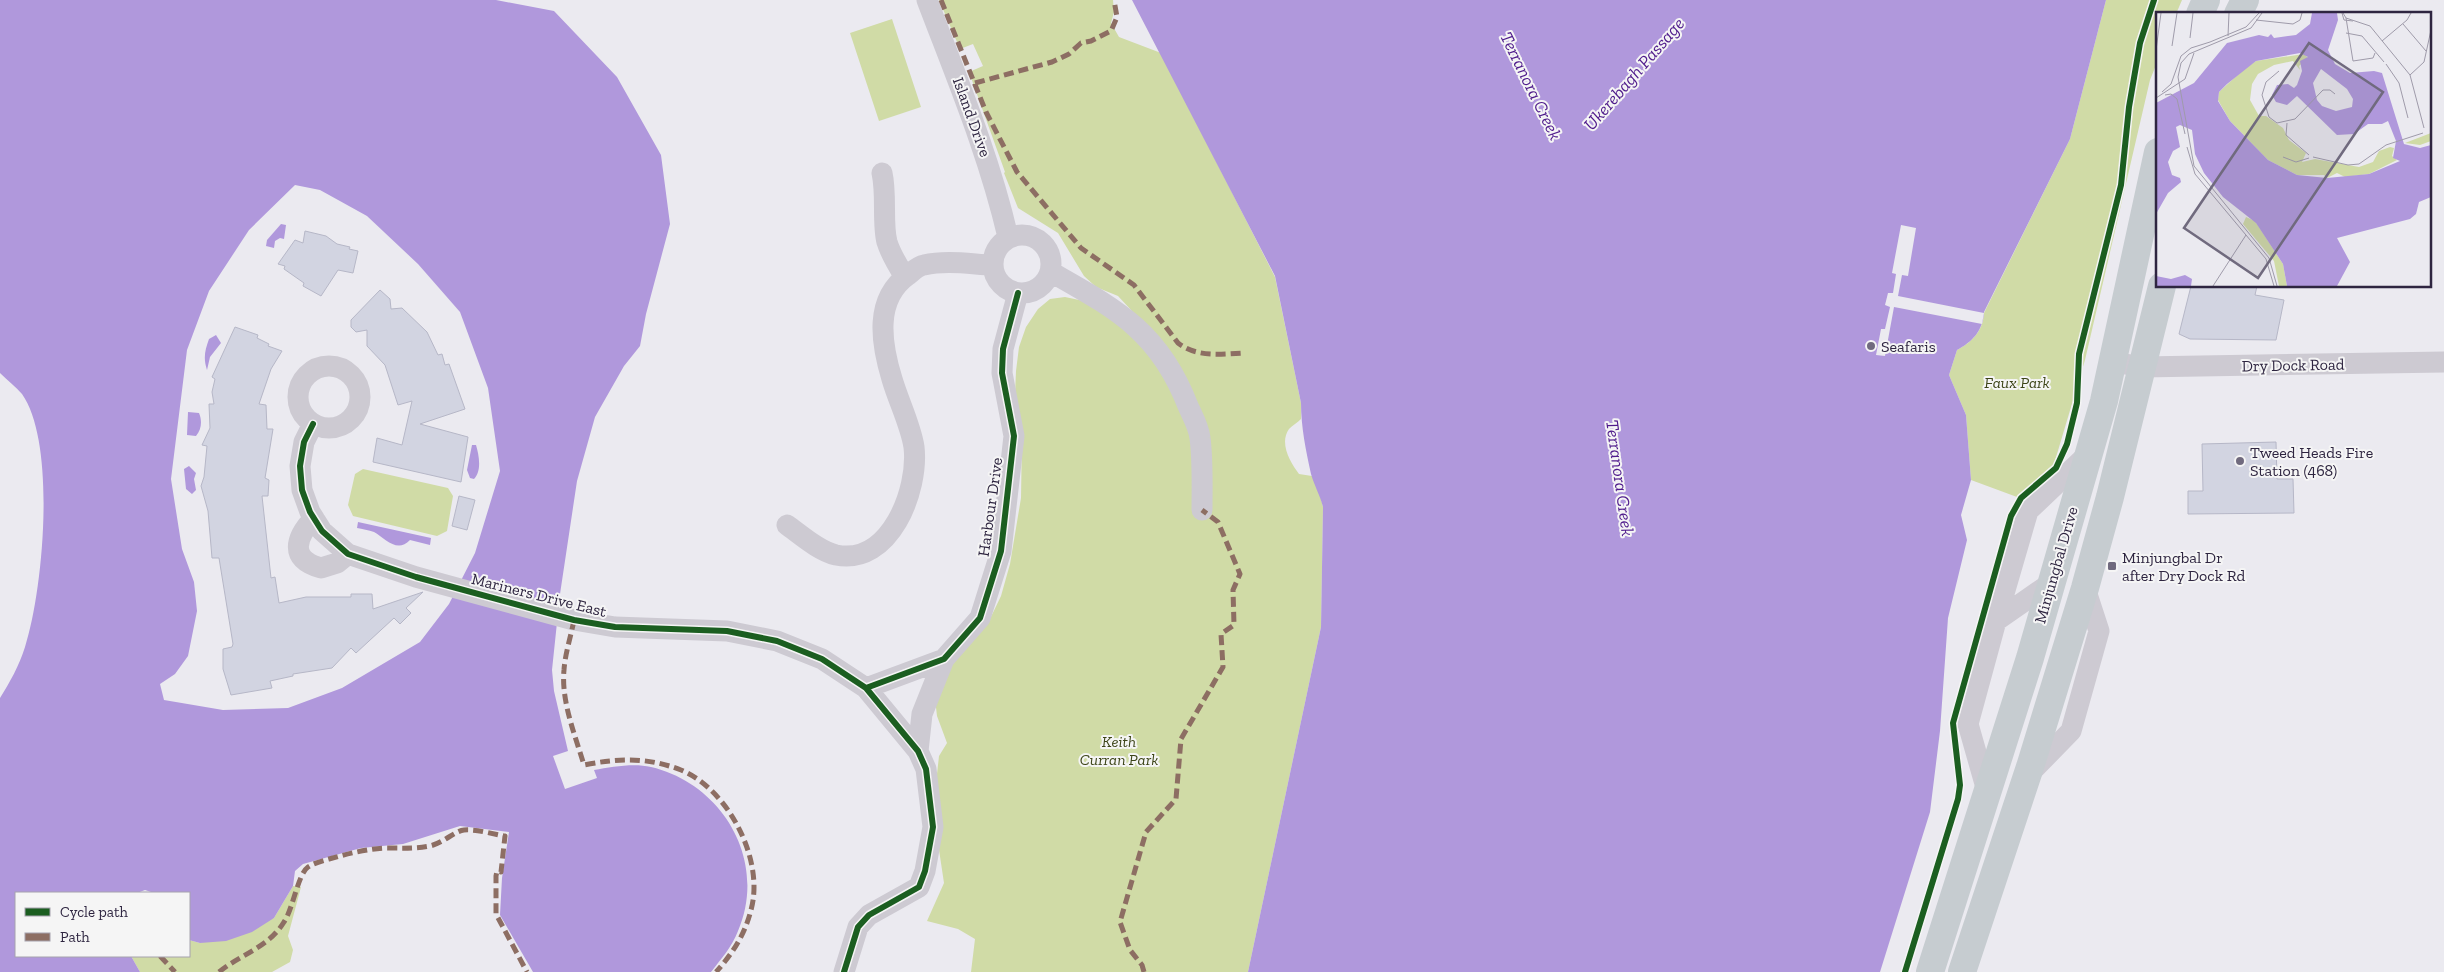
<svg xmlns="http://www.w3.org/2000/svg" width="2444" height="972" font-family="'Zilla Slab',serif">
  <rect width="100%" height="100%" fill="#ebeaf0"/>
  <path fill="#d0dba6" d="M939,0H1113L1114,12L1111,23L1119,37L1161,53L1275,277L1301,403V419C1298,422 1292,426 1289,429C1279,443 1290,462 1299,474L1312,476L1319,490L1323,507L1321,627L1248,972H971L975,939L958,929L927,921L944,883L933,810L939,756L947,743L937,716L934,690L955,660L988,623L1001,596L1010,564L1021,498L1022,436L1015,395L1016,371L1019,347L1026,327L1038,309L1050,299L1065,297L1132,311L1118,296L1096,287L1084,276L1058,233L1018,208L1004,173L1005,172L969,72L983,66L973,44L960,49Z
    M2106,0H2182L2176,14H2158V60L2150,80L2085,360L2054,464L2017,497L1971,480L1966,415L1949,375L1957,350C1972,342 1983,331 1984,313L2070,139Z
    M892,19L921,107L879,121L850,33Z
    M363,469L448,488L453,496L447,531L437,536L353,516L348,505L355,474Z
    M293,886L301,887L288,936L293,950L290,962L272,972H140L131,956H189V940L200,943L274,918Z"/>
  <path fill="#b098dc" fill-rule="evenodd" d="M0,0H496L554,11L617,77L661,155L670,224L646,314L640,346L624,366L595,417L577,481L560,594L552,670L554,691L568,751L553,756L565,789L597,778L594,770C612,767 633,763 651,767C723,784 768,861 738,931C732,947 721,959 711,972H533L500,915L502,878L509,832L460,826L403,844L361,848L303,864L295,871L293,886L274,918L252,932L226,941L200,943L189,940V893H154L145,890L137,893H16V956H131L140,972H0V698C10,682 19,666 25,647C43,591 57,444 22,394C16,387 7,380 0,373ZM295,185L320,190L367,216L418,264L460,312L488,388L500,471L475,553L449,604L420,642L342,688L288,708L223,710L164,700L160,684L175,674L188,656L197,611L194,582L182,549L171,479L187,350L209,291L249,230Z
    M1132,0H2106L2070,139L1984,312C1983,331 1972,342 1957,350L1949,375L1966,415L1971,480L1961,515L1967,540L1948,618L1940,731L1930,812L1880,972H1248L1321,627L1323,507C1320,495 1314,485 1311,474C1306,451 1301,427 1301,403L1275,276Z
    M281,224L286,225L284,239L280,238L275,241L274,248L266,246L267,240Z
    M216,335L221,343L210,357L207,370C203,358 205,350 209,339Z
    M188,412L199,413C202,420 202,429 196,436L187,435Z
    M472,445H476C479,455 482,471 474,479L470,478L467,470Z
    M189,466L196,473L194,479L196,490L192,494L186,489L184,469Z
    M358,522L431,538L430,545L410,540C397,554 385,538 374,532C369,530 362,529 357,528Z"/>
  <path fill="#ebeaf0" d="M1901,225L1916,228L1908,276L1902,275L1898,296L1984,313L1982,324L1894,307L1885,356L1876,355L1881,329H1885L1890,307L1885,305L1888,293H1893L1896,274L1892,273Z"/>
  <path fill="#d2d4e1" stroke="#b6b7c7" d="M305,231L326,236L337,244L350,247L349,249L358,251L353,273L338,270L321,296L303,286L304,283L284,269L285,266L278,264L295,240L303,243Z
    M2191,286H2257L2255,295L2284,300L2276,340L2190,339L2179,334Z
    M380,290L390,299L391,309L402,308L427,332L438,355L442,354L445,365L449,364L465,409L420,424L468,437L461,482L373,462L377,438L402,445L412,401L398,405L385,365L367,346V330L356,332L351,327V320Z
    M235,327L258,335L257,338L269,344L268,346L282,351L271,369L259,404L266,405L267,429H273L265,478L269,480L268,496H262L271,578L275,577L279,603L306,597H351V594H372L373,609L423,592L406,608L411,613L400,624L394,618L356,653L351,648L332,668L293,674V676L270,681L272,688L231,695L223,669V649L232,647L233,644L219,558H212L208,511L201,486L204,477L207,446L202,445L210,428L209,404H214L212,392L215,379L212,377Z
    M2276,442L2277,479H2293L2294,513L2188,514V491H2203L2202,444Z
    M459,496L475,500L467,530L452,526Z"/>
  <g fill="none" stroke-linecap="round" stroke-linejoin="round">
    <path stroke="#cdcad2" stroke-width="21" d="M927,0C957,79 989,155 1008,237
      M882,173C887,195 882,223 887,242C891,255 898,266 905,277
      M993 264a29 29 0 1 1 58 0a29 29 0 1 1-58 0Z
      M1051,272C1116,309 1159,331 1188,406C1192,415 1199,427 1200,438C1203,461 1202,486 1202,510
      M2114,362L2142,367L2444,362
      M298 397a31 31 0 1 1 62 0a31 31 0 1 1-62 0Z
      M313,424L304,442L300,466L302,490L310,512L322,531L348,554L416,577L574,620L615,627L727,631L777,641L822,659L866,688L918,751L926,769L933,827L925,871L919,887L869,915L858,927L844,972
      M314,518C295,538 289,559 321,568L337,563L348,554
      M787,525C801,535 819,551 836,555C890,566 919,490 914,447C911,426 898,400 892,379C881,343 874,299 908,275C913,271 918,266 924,265C946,260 970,264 992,265
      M1996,621L2028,511L2089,453
      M866,688L944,659L980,618L1001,551L1014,436L1002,373L1003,349L1018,293
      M918,751L922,714L944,659
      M2029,774L2071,731L2099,631L2085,588
      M1987,791L1968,724L1996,621L2052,582"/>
    <path stroke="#c6ccd0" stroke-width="28" d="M2200,14L2206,0
      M2238,14L2245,0
      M1930,972L2030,658L2104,401L2158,152
      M1962,972L2030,767L2085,588L2110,497L2162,286"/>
    <path stroke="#8d6e63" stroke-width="5" stroke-dasharray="10 5" stroke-linecap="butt" d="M941,0L986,112L1017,172L1081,248L1134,285L1178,343C1197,358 1222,354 1244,353
      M975,83L1052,62L1069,54L1081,43L1091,41L1111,31L1117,17L1114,0
      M574,620C571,636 565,654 564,670C561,701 575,735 584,765C619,758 647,757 681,770C728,789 765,860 751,910C745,934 733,953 716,972
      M160,956L175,972
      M219,972C241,954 268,948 284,922C293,909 298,874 308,867C314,863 322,861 329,859C347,854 366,849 385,848C401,848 414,849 430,846C443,843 455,831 464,830C477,829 492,834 505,836L501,872L497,871L496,876V914L527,972
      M1144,972L1142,965L1130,950L1120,922L1146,832L1176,799L1181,739L1223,667L1221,634L1234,625L1233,590L1240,574L1218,522L1202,510"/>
    <defs>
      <path id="cycleway" d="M313,424L304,442L300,466L302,490L310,512L322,531L348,554L416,577L574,620L615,627L727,631L777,641L822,659L866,688L918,751L926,769L933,827L925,871L919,887L869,915L858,927L844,972
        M866,688L944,659L980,618L1001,551L1014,436L1002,373L1003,349L1018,293
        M1905,972L1958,799L1960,785L1953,723L2011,516L2021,498L2056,468L2067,444L2077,403L2079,354L2121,185L2129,107L2140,43L2154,0"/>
    </defs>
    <use href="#cycleway" stroke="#f5f5f5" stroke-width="9"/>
    <use href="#cycleway" stroke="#1b5e20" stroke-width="6"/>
  </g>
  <g fill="#706a7e" stroke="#f5f5f5" stroke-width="2">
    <circle cx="1871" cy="346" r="5"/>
    <circle cx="2240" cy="461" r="5"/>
    <rect x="2107" y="561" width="10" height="10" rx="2.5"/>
  </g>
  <g text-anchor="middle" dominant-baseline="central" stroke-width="4" stroke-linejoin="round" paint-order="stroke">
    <g font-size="16" fill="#2e2540" stroke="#f5f5f5">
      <text transform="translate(972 117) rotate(70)">Island Drive</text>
      <text transform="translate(2293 365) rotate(-1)">Dry Dock Road</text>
      <text transform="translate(990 507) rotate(-82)">Harbour Drive</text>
      <text transform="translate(2056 565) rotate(-74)">Minjungbal Drive</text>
      <text transform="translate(539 595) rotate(14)">Mariners Drive East</text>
    </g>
    <g font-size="16" fill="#2e2540" stroke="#f5f5f5" text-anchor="start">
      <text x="1881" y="346">Seafaris</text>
      <text x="2250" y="452">Tweed Heads Fire<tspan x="2250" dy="18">Station (468)</tspan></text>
      <text x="2122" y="557">Minjungbal Dr<tspan x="2122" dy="18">after Dry Dock Rd</tspan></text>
    </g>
    <g font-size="16" font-style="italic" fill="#3c4417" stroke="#f5f5f5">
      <text x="2017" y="382">Faux Park</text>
      <text x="1119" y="741">Keith<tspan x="1119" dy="18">Curran Park</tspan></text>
    </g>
    <g font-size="18" font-style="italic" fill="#4e1a8b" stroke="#f5f5f5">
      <text transform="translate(1634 74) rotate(-49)">Ukerebagh Passage</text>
      <text transform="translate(1531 86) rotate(64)">Terranora Creek</text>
      <text transform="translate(1620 478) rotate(82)">Terranora Creek</text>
    </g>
  </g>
  <g transform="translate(2156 12)">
    <rect width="275" height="275" fill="#ebeaf0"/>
    <path d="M148,42L152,46L143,54L144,58L137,49L118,53L102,62L96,72L94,88L103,104H110L127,116L133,128L150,141L146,150L159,147L203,155L217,150L223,139L234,135L238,136L236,144L241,148L213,162L189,165L181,161L171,166L168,163H141L112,148L74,109L62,88L63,80L88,57L100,49ZM275,121V129L264,133L249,131ZM90,205L99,209L127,252L131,274H123L118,249L87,212Z" fill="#d0dba6"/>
    <path d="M156,1H181L182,8L172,38L179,52L194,61L218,59L226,61L248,132L264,136L275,133V185L263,190L260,202L254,207L181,226L194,250L181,274H131L127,252L100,211L67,185L48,161L39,142L36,118L24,113L20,115L24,135L17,139L12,150L16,163L24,166L25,170L12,181L0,202V91L38,71L71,31L103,23L112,25L115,22L118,26L140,23L154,12ZM144,41L152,45L144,49L146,59L141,73L138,76L132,72L121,73L116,83L120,90L131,93L141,84L181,123L198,122L212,112H226L232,109L240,129L237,146L244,149L213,162L171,166L141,163L112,148L74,109L62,89L63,80L71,72L100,49ZM165,57L191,77L197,87L196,95L180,99L166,94L161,88L157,71ZM29,263L36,267L35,274H0V264L15,267Z" fill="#b098dc" fill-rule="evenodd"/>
    <path fill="none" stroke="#9f9baa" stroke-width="1" d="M106,1L95,16L33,42L25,51L22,65L38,154L113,246L121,274M186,1L188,8L197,9M187,1L190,6L214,14L254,63L268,116M190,6L197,49L217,46L219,41M100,8L137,12L144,8L146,1M247,12L270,39M190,21L206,24L228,50M72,24L73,1M34,26L37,1M226,29L251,8L255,1M54,30L90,15L103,1M16,34L21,1M0,38L5,1M230,52L243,71L252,106M123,59L110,70L106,83L113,105L121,111L139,107L167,78H174L179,82M254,63L268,50L275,18M6,80L15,72L25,44L35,36L54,30M9,83L15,82L21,87L29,122M0,86L29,67L38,41M131,111L130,123L153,143M31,135L39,162L110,247L118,274M127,145L140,150L153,146M157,145L192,153L203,152L230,133L267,121M57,274L90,223"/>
    <path fill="#706a7e" fill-opacity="0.15" stroke="#706a7e" stroke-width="2.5" d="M153,31L227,80L102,266L28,216Z"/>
    <rect width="275" height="275" fill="none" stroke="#2e2540" stroke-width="2.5"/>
  </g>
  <rect x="15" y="892" width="175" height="65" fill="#f5f5f5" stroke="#a5a2ad"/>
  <rect x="25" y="908" width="25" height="8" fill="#1b5e20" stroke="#a5a2ad"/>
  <text x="60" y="917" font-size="15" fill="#2e2540">Cycle path</text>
  <rect x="25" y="933" width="25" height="8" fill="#8d6e63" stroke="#a5a2ad"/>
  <text x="60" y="942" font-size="15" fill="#2e2540">Path</text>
</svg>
